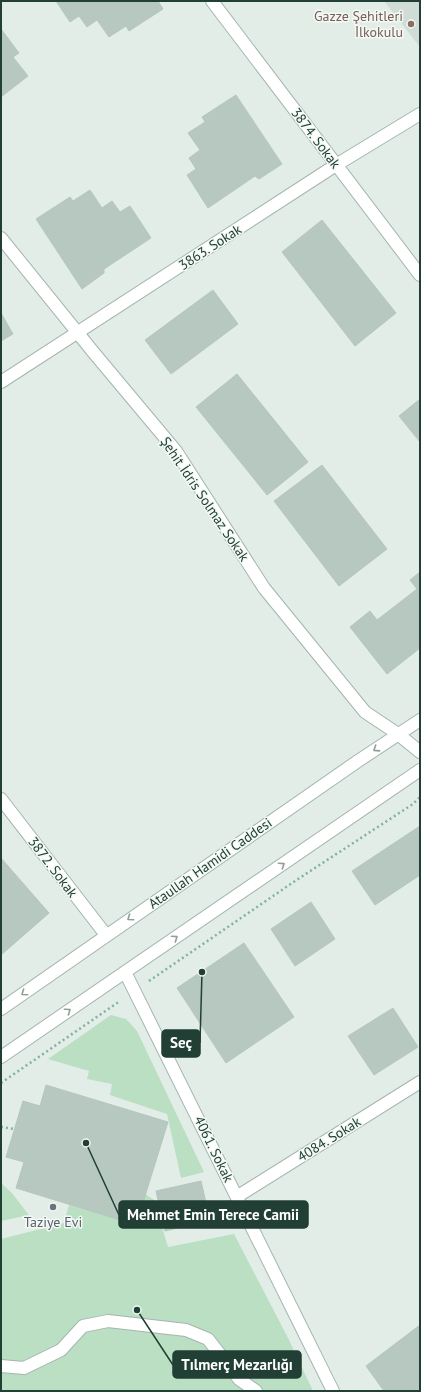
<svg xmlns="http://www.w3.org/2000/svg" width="421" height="1392" font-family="'PT Sans',sans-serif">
  <rect width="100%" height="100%" fill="#e2ede7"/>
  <path fill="#d0ddd6" d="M384,1H420V47Z"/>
  <path fill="#badfc2" d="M111,1015L126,1019L137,1031L204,1172L181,1178L167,1114L110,1095L112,1084L87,1079L89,1071L48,1059Z
    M1,1183L11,1192L29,1215L1,1221Z
    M145,1194L154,1200L168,1247L234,1234L289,1340L313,1391H1V1239L64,1223L69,1205L136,1225Z"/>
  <path fill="#b7c8c0" stroke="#b4c7be" d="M56,1H158L163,9L129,31L126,26L109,37L97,20L87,27L79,16L70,22Z
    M1,29L19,53L13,57L28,76L1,97Z
    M236,95L282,164L259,179L255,176L208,208L187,175L196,169L189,158L200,150L188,133L205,122L202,117Z
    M90,190L102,208L112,201L120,212L130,206L151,238L104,269V273L82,289L36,219L70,197L73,201Z
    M322,220L396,313L355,346L282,252Z
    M213,290L238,324L171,374L145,340Z
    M1,313L13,334L1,341Z
    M237,374L308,462L267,495L196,407Z
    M420,399V442L399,416Z
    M322,465L387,549L339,586L274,501Z
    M420,572V648L387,674L350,627L370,611L377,620L417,589L410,580Z
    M420,826V875L375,905L352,871Z
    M1,858L49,913L1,955Z
    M311,902L335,939L295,966L271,929Z
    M244,943L294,1017L226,1063L177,988Z
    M393,1008L418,1047L374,1075L348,1036Z
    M46,1085L168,1122L136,1225L16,1188L24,1162L6,1157L23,1101L40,1106Z
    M201,1181L210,1220L165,1231L156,1191Z
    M420,1325V1391H384L366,1366Z"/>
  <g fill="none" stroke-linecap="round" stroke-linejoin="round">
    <defs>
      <path id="minor" d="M212,1L420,275
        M1,238L94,353L176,451L264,588L365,712L398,734L420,752
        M1,382L336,165L420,114
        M1,799L106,935
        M125,972L333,1391
        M1,1009L358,761L420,720
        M1,1057L420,770
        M238,1196L420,1082
        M1,1366L24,1368L61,1350L83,1326L108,1321L186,1330L208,1339L239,1379L256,1391"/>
    </defs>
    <use href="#minor" stroke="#a4b5ae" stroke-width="14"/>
    <path stroke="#81b2a0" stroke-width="2.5" stroke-dasharray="2 3" stroke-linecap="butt" d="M149,981L295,881L413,804L420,797
      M1,1083L120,1001
      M1,1127L15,1129"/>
    <use href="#minor" stroke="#fff" stroke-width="12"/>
  </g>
  <defs><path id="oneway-chevron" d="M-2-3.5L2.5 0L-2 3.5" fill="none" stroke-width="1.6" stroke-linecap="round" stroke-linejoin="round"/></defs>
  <g stroke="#909f9a">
    <use href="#oneway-chevron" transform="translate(376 749) rotate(147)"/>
    <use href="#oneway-chevron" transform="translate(282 865) rotate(-34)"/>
    <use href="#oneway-chevron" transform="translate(130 918) rotate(145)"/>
    <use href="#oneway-chevron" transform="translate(175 938) rotate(-34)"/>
    <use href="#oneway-chevron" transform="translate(24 993) rotate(145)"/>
    <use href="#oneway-chevron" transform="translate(68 1011) rotate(-35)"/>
  </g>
  <circle fill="#8d6e63" stroke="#f3f9f5" stroke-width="1.5" cx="411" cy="24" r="4"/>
  <circle fill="#6b7280" stroke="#f3f9f5" stroke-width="1.5" cx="53" cy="1207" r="4"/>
  <g text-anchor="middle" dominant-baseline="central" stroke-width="3" stroke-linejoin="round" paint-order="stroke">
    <g font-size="14" fill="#785e54" stroke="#f3f9f5" text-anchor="end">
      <text x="403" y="16">Gazze Şehitleri<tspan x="403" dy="16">İlkokulu</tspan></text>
    </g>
    <g font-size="14" fill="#213f35" stroke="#f3f9f5">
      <text transform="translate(316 138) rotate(53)">3874. Sokak</text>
      <text transform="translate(210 247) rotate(-33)">3863. Sokak</text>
      <text transform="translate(205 499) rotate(56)">Şehit İdris Solmaz Sokak</text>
      <text transform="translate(210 863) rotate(-35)">Ataullah Hamidi Caddesi</text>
      <text transform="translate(53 867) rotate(53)">3872. Sokak</text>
      <text transform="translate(329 1139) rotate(-32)">4084. Sokak</text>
      <text transform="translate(214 1149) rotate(64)">4061. Sokak</text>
    </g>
    <g font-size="14" fill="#5b616d" stroke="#f3f9f5">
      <text x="53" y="1222">Taziye Evi</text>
    </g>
  </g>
  <path fill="none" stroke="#213f35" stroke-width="1.5" d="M202 972L200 1043M86 1143L119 1215M137 1310L173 1365"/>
  <g fill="#213f35" stroke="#f3f9f5" stroke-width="1.5">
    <circle cx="202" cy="972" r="4"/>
    <circle cx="86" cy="1143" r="4"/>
    <circle cx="137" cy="1310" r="4"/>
  </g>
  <g fill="#213f35" stroke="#213f35" stroke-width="1.5">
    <rect x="162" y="1030" width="38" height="27" rx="4"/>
    <rect x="119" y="1201" width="189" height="27" rx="4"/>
    <rect x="173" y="1351" width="128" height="27" rx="4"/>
  </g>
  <g font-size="15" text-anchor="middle" font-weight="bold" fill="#fff">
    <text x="181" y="1048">Seç</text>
    <text x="213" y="1220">Mehmet Emin Terece Camii</text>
    <text x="237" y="1370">Tılmerç Mezarlığı</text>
  </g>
  <rect width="421" height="1392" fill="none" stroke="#213f35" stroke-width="4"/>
</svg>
